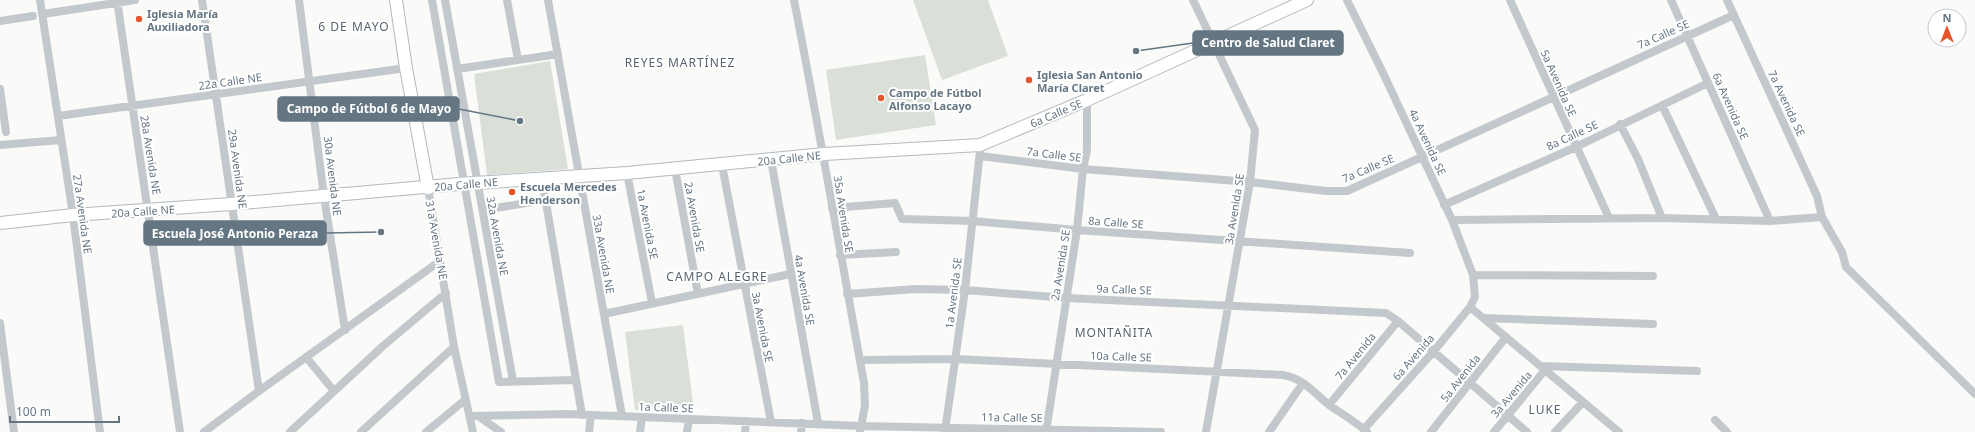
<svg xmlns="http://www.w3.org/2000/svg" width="1975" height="432" font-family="'Noto Sans',sans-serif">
  <rect width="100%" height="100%" fill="#fafaf8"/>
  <path fill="#dadfd7" d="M913,0H988L1008,56L942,80Z
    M925,55L936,125L836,140L826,70Z
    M550,61L568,169L487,175L474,74Z
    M683,325L693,403L635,410L625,332Z"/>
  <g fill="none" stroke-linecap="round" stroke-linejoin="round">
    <defs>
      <path id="secondary" d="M396,0L406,68L428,188
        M0,223L73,215L231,204L459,184L627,173L824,154L980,145L1087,100L1307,0"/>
    </defs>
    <use href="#secondary" stroke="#b3babf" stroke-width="14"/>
    <path stroke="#c3c8cc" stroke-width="8" d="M40,0L73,215L100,432
      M117,0L180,432
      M202,0L259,391L204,432
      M299,0L324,197L345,330
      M432,0L499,382L576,380
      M445,0L513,381
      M507,0L518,60
      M548,0L622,416
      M794,0C819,128 841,256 864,383L865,405L860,432
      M1193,0L1255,130L1250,182L1206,432
      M1347,0L1383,73L1452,220L1473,275L1475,297L1470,307L1434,351L1364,429
      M1510,0L1609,218
      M1671,0L1770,221
      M1727,0L1817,196L1822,217L1842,252L1846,267L1975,394
      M43,14L135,0
      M0,21L33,16
      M457,69L558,54
      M0,89L6,132
      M1662,105L1716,219
      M58,116L406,68
      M1620,124L1638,159L1662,218
      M0,145L61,140
      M980,156L1083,169L1250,182L1326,191H1347L1734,15
      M771,160L818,423
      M722,165L771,422
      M675,169L698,294
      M627,173L652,303
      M542,179L582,415
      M428,188L454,347L473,432
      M1444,205L1576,147L1708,83
      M832,208L895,203L902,219L972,221L1077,230L1410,253
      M483,210L545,200
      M1452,220L1662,218L1770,221L1822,217
      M840,255L896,252
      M1473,275L1653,276
      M847,294L916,289L965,290L1066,298L1386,313L1398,321L1527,432
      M1470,307L1619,432
      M604,314L790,274
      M1484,318L1653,324
      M0,323L14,432
      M306,357L334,391
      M860,360L955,359L1283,375C1303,378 1314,393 1329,405C1342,414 1356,422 1367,432
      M1541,366L1697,371
      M259,391L440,261
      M1329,405L1398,321
      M470,416L567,414L861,426L1161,432
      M478,416L501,432
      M1715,420L1727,432
      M945,431L965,290L980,151
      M290,432L383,346L446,293
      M361,432L454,347
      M426,432L465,400
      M589,432L591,415
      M640,432L642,417
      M687,432L689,419
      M745,432L746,421
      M801,432L802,423
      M1046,432L1077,230L1083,169L1087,150V100
      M1269,432L1303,383
      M1431,432L1506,337
      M1494,432L1545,370
      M1555,432L1583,402"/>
    <use href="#secondary" stroke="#fff" stroke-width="12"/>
  </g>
  <g fill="#e4572e" stroke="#fff" stroke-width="1.5">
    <circle cx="139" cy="19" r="4"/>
    <circle cx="1029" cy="80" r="4"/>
    <circle cx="881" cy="98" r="4"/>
    <circle cx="512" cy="192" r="4"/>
  </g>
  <g text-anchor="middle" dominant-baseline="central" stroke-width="4" stroke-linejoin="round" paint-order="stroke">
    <g font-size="11" font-weight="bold" fill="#657683" stroke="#fff" text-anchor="start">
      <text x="147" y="13">Iglesia María<tspan x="147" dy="13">Auxiliadora</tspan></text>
      <text x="1037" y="74">Iglesia San Antonio<tspan x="1037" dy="13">María Claret</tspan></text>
      <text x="889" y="92">Campo de Fútbol<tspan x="889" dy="13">Alfonso Lacayo</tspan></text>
      <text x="520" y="186">Escuela Mercedes<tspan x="520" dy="13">Henderson</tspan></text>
    </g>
    <g font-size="11" fill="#657683" stroke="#fff">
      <text transform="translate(1663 34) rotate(-24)">7a Calle SE</text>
      <text transform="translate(230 81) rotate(-8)">22a Calle NE</text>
      <text transform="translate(1559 83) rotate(66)">5a Avenida SE</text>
      <text transform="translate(1787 103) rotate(65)">7a Avenida SE</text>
      <text transform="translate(1731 106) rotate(66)">6a Avenida SE</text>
      <text transform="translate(1056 113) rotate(-23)">6a Calle SE</text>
      <text transform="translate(1572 135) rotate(-25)">8a Calle SE</text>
      <text transform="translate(1428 142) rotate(65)">4a Avenida SE</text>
      <text transform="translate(1054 154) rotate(7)">7a Calle SE</text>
      <text transform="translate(151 155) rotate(81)">28a Avenida NE</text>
      <text transform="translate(789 158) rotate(-6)">20a Calle NE</text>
      <text transform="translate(1368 168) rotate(-23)">7a Calle SE</text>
      <text transform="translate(238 169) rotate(82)">29a Avenida NE</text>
      <text transform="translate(333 176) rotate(83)">30a Avenida NE</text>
      <text transform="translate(466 184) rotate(-5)">20a Calle NE</text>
      <text transform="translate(1234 209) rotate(-81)">3a Avenida SE</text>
      <text transform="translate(143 211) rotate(-4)">20a Calle NE</text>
      <text transform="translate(83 214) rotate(82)">27a Avenida NE</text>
      <text transform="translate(844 214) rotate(81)">35a Avenida SE</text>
      <text transform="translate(695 217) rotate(80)">2a Avenida SE</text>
      <text transform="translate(1116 222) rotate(4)">8a Calle SE</text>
      <text transform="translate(648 224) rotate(79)">1a Avenida SE</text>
      <text transform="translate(498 236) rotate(80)">32a Avenida NE</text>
      <text transform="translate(437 240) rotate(80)">31a Avenida NE</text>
      <text transform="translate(604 254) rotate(80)">33a Avenida NE</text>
      <text transform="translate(1060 265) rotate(-81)">2a Avenida SE</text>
      <text transform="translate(1124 289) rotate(2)">9a Calle SE</text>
      <text transform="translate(805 290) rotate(80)">4a Avenida SE</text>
      <text transform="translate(953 293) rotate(-83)">1a Avenida SE</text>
      <text transform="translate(763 327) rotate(79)">3a Avenida SE</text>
      <text transform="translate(1121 356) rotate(2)">10a Calle SE</text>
      <text transform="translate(1355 356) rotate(-51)">7a Avenida</text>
      <text transform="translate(1413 357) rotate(-49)">6a Avenida</text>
      <text transform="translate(1460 378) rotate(-52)">5a Avenida</text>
      <text transform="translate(1511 394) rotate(-50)">3a Avenida</text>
      <text transform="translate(666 407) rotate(2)">1a Calle SE</text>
      <text transform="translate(1012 417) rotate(1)">11a Calle SE</text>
    </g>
    <g font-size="12" letter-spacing="1" fill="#57646e" stroke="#fff">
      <text x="354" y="26">6 DE MAYO</text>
      <text x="680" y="62">REYES MARTÍNEZ</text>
      <text x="717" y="276">CAMPO ALEGRE</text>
      <text x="1114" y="332">MONTAÑITA</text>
      <text x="1545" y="409">LUKE</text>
    </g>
  </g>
  <path fill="none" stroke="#657683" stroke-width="1.5" d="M1136 51L1193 43M520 121L459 109M381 232L326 233"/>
  <g fill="#657683" stroke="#fff" stroke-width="1.5">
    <circle cx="1136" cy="51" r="4"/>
    <circle cx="520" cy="121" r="4"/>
    <circle cx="381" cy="232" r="4"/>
  </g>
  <g fill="#657683" stroke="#657683" stroke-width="1.5">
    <rect x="1193" y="31" width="150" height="24" rx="4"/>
    <rect x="278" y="97" width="181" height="24" rx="4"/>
    <rect x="144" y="221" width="182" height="24" rx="4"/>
  </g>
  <g font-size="12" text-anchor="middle" font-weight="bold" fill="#fff">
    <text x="1268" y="47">Centro de Salud Claret</text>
    <text x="369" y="113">Campo de Fútbol 6 de Mayo</text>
    <text x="235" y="238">Escuela José Antonio Peraza</text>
  </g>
  <g transform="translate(1947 28)"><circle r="19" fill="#ffffff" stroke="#c1c8cd"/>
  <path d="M0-3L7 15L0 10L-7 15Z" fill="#e4572e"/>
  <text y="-6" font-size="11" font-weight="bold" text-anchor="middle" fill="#657683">N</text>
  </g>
  <path d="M10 416v6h109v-6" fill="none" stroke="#657683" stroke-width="2"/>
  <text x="16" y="416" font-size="12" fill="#657683" stroke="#ffffff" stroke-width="3" paint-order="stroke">100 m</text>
</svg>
